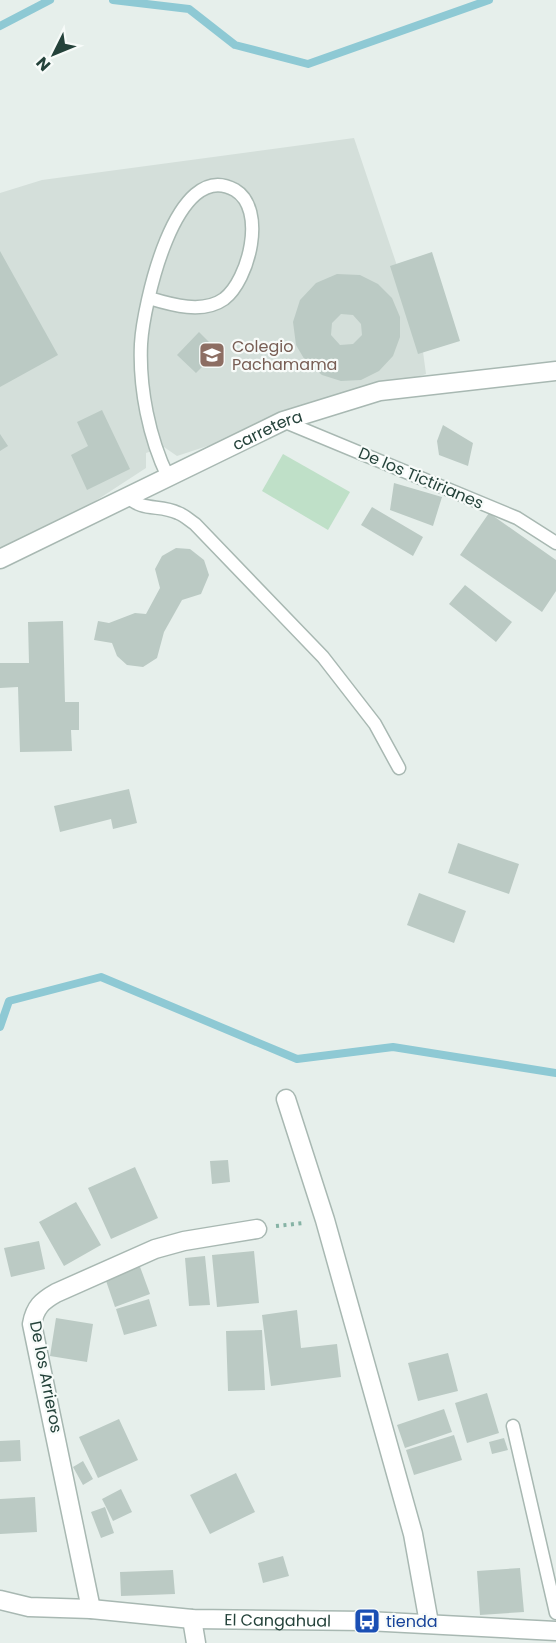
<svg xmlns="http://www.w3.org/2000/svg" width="556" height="1643" font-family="Poppins,sans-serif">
  <rect width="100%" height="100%" fill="#e6efeb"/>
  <path fill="#d4dfda" d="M354,138L421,337L426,374L177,456L164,447L146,453V468L80,511L0,549V193L42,180Z"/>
  <path fill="#bfe0c8" d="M283,454L350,492L328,530L262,491Z"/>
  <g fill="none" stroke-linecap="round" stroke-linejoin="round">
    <path stroke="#8ec9d4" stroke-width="8" d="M113,0L189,9L235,45L308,64L489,0
      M0,26L50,0
      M0,1027L9,1001L101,977L297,1059L393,1047L556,1073"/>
  </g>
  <path fill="#bbcac4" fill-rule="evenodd" d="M0,251L58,355L0,387Z
    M432,252L460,341L418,354L390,266Z
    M337,274L360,275L378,284L392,298L400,317V337L393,356L379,371L361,380L341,381L322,375L306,362L296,345L293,322L300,300L316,283ZM341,314L353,315L361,324L362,335L353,344L340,345L331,335L332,323Z
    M199,332L218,351L196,373L177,355Z
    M102,410L130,469L87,490L71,455L88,446L77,422Z
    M443,425L473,443L468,466L439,455L437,441Z
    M0,434L8,446L0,451Z
    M394,483L442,497L433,526L390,510Z
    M372,507L423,537L413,556L361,525Z
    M489,513L556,560V591L542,612L460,555Z
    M176,548L190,549L204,560L209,575L201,594L182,600L164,632L157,658L143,667L127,665L117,656L112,643L94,640L98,621L109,623L135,613L146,614L160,588L155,569L162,556Z
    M465,585L512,622L496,642L449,604Z
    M63,621L65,702H79V730H71L72,751L20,752L18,687L0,688V663H29L28,622Z
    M129,789L137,823L113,829L111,819L60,832L54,806Z
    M458,843L519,864L509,894L448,873Z
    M419,893L466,911L454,943L407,925Z
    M228,1160L230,1182L212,1184L210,1161Z
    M135,1167L158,1218L111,1239L88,1188Z
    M76,1202L101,1245L64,1266L39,1222Z
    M39,1241L45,1269L11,1277L4,1248Z
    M254,1251L259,1303L217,1307L212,1255Z
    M205,1256L210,1305L189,1306L185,1258Z
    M139,1264L150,1294L115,1307L104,1275Z
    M149,1299L157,1326L124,1335L116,1309Z
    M297,1310L301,1348L337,1344L341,1377L271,1386L262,1315Z
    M56,1318L93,1324L87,1362L50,1356Z
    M262,1330L265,1390L228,1391L226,1331Z
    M448,1353L458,1391L418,1401L408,1363Z
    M487,1393L499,1433L467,1443L455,1403Z
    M444,1409L452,1432L405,1448L397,1425Z
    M119,1419L138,1460L98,1478L79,1437Z
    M454,1435L462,1460L414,1475L406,1450Z
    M504,1438L508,1450L492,1454L489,1442Z
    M20,1440L21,1461L0,1462V1441Z
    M83,1461L93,1479L83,1485L73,1467Z
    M236,1473L255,1512L210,1534L190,1495Z
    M121,1489L132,1512L113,1521L102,1499Z
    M35,1497L37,1532L0,1534V1499Z
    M105,1507L114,1533L101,1538L91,1512Z
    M283,1556L289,1576L263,1583L258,1563Z
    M520,1568L524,1612L480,1615L477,1571Z
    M173,1570L175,1594L121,1596L120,1572Z"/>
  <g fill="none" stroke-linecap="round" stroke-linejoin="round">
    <defs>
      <path id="service" d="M149,298C172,305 203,314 224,299C249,280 267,209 235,190C175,156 143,307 141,344C139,388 149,438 168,477
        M283,421L517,518L556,543
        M127,496C142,512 160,504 178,513C184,515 189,520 195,524L323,657L375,724L399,768
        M513,1426L556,1613"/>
      <g id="minor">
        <path id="s1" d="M0,559L283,421L380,391L556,371"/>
        <path d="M286,1099L325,1220L413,1534L429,1623"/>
        <path id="s2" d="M0,1600L29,1607L91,1609L192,1619L367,1621L556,1631"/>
        <path d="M91,1609L32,1324C35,1307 42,1301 56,1293L155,1249L184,1241L257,1229"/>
        <path d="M192,1619L196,1643"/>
      </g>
    </defs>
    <use href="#service" stroke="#a8b8b2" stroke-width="15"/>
    <use href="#minor" stroke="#a8b8b2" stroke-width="21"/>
    <path stroke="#86b3a5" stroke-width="4" stroke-dasharray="3 4.5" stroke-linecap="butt" d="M276,1226L304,1223"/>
    <use href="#service" stroke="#fff" stroke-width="12"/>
    <use href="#minor" stroke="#fff" stroke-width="18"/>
  </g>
  <defs>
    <symbol id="school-square" viewBox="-11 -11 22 22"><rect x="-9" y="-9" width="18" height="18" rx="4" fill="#8d6e63" stroke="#f7fbf9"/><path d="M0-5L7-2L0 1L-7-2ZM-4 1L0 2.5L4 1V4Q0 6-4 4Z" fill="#fff"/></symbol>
    <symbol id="bus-square" viewBox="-11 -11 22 22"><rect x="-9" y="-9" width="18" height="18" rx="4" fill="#1a4fb4" stroke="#f7fbf9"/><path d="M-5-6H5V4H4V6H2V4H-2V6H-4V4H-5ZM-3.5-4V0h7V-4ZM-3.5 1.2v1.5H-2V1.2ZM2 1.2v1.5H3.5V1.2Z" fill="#fff"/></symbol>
  </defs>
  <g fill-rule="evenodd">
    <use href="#school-square" x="197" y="340" width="30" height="30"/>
    <use href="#bus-square" x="352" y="1606" width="30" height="30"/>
  </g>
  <g text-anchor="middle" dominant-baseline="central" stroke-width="4.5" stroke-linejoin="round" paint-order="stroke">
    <g font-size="16" fill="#785e54" stroke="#f7fbf9" text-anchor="start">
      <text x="232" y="346">Colegio<tspan x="232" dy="18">Pachamama</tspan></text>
    </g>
    <g font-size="16" fill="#24423a" stroke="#f7fbf9">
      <text stroke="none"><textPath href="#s1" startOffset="297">carretera</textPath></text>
      <text transform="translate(421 478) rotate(23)">De los Tictirianes</text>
      <text transform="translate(46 1377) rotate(79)">De los Arrieros</text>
      <text stroke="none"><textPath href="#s2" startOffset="279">El Cangahual</textPath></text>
    </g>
    <g font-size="16" fill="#164399" stroke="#f7fbf9" text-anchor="start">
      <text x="386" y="1621">tienda</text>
    </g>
  </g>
  <g transform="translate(54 54) rotate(227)" stroke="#f7fbf9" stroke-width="4.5" paint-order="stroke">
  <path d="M0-4.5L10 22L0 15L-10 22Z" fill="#24423a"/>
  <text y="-9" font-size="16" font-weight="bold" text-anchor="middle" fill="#24423a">N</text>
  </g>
</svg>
